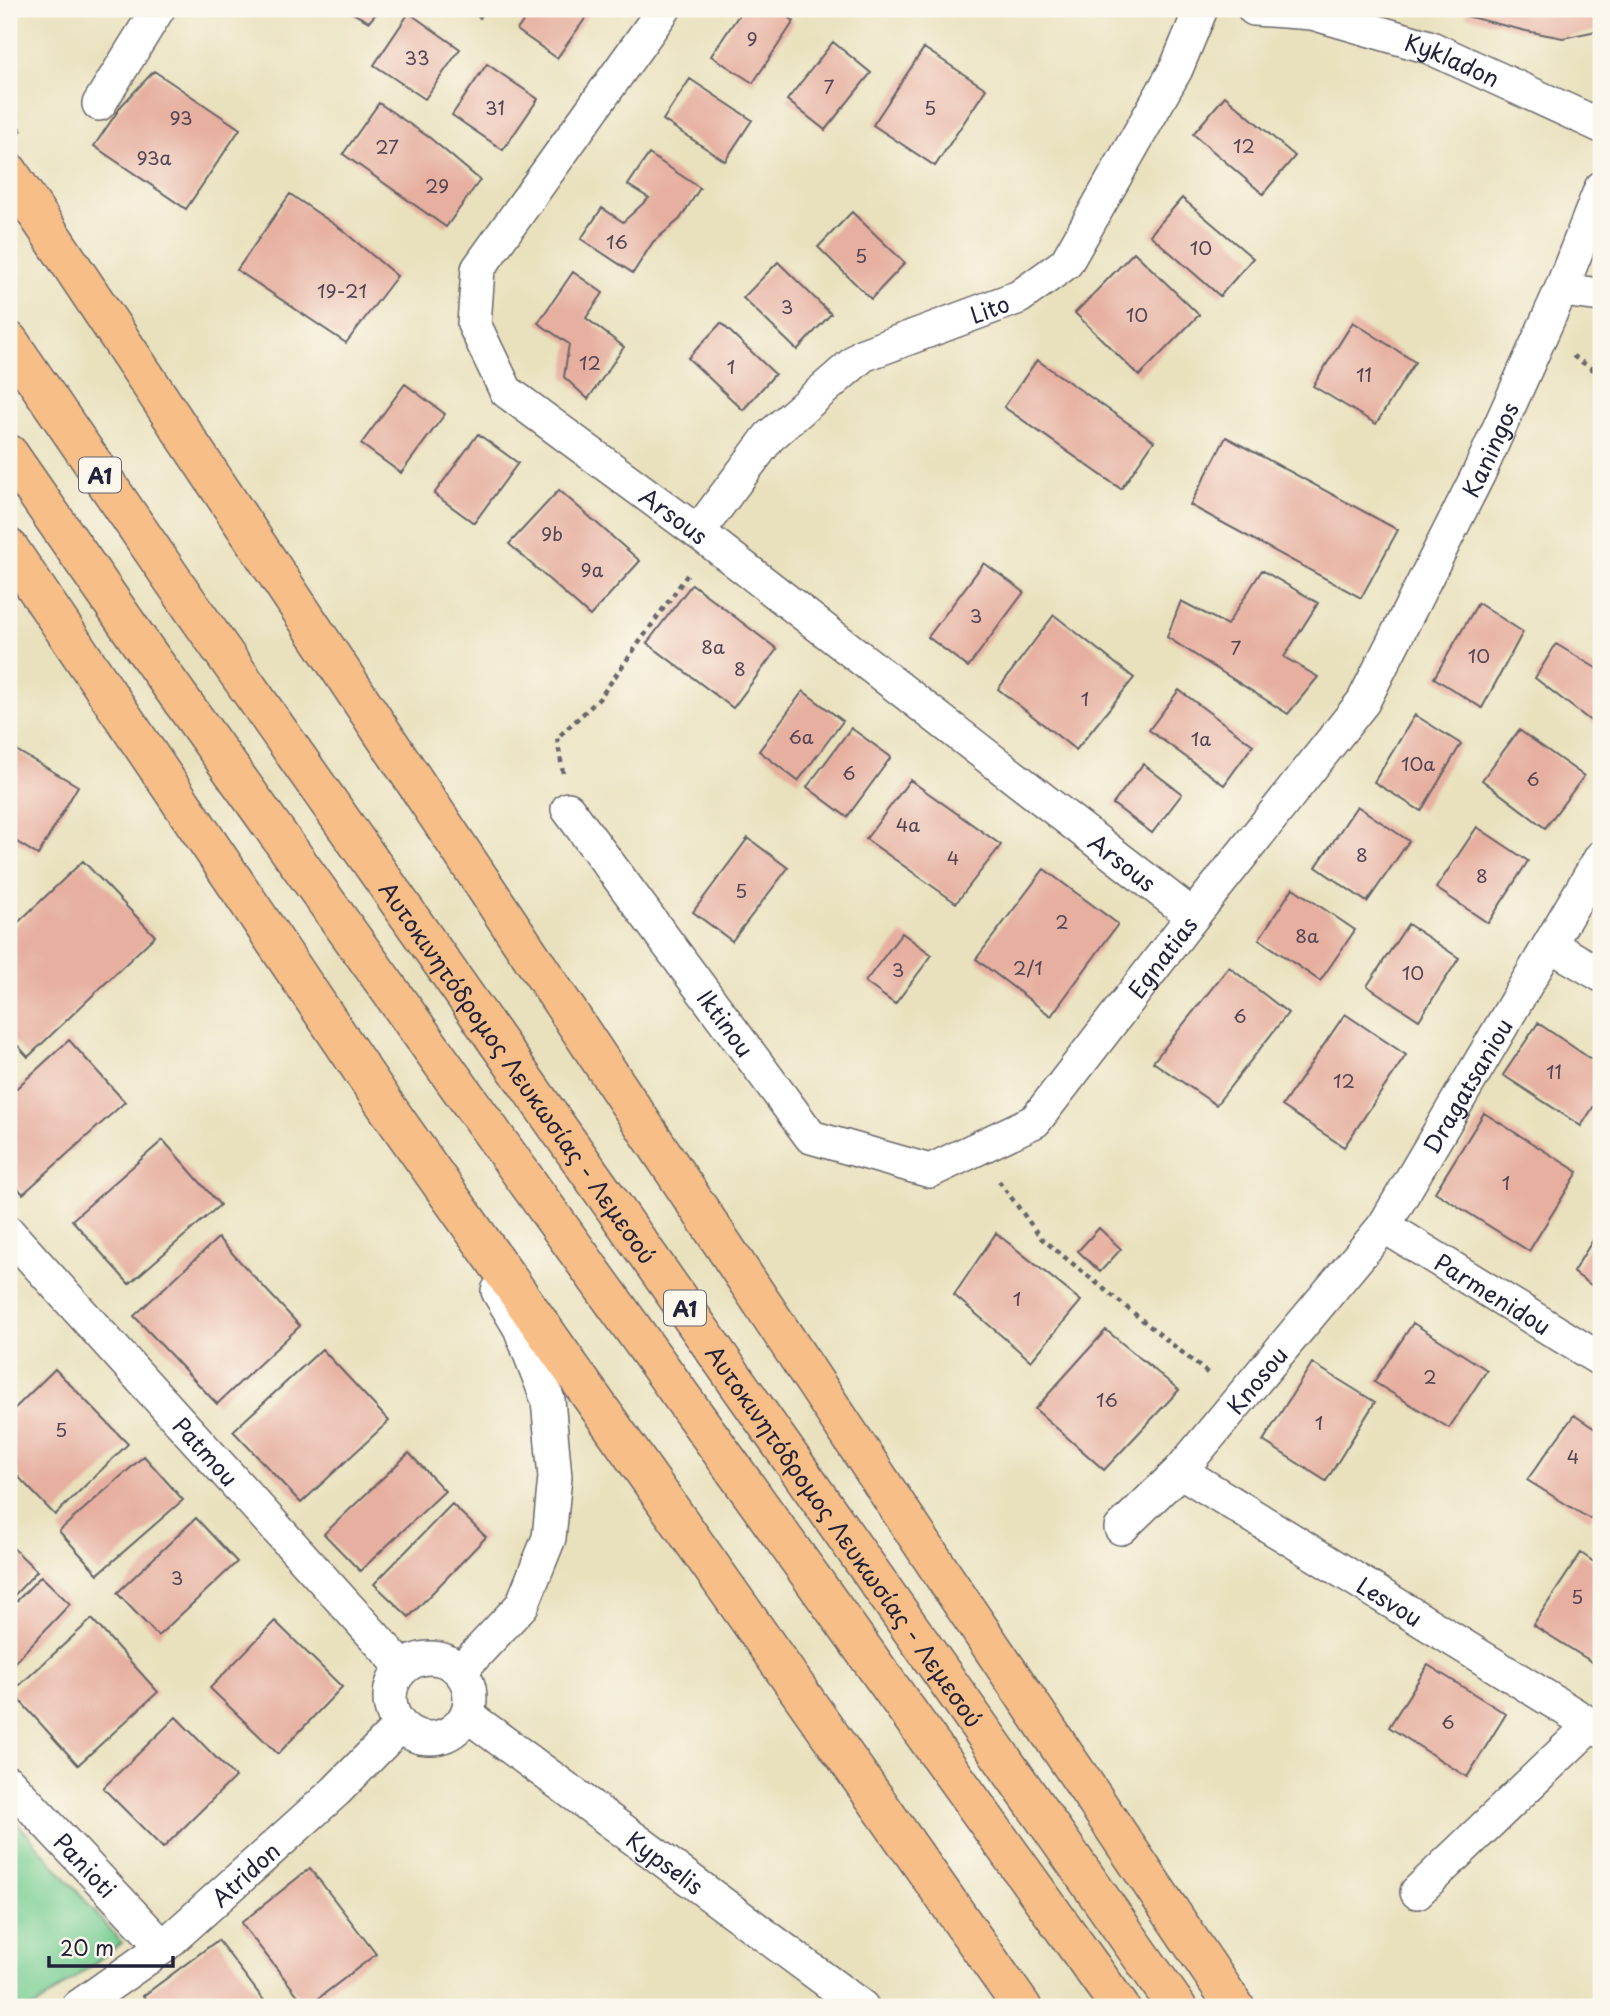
<svg xmlns="http://www.w3.org/2000/svg" width="1610" height="2016" font-family="'Playpen Sans',sans-serif">
  <rect width="100%" height="100%" fill="#fbf7ec"/>
  <filter id="ink" filterUnits="userSpaceOnUse"><feTurbulence type="fractalNoise" baseFrequency=".0143" numOctaves="2"/><feDisplacementMap in="SourceGraphic" scale="14" xChannelSelector="R" yChannelSelector="G"/><feConvolveMatrix kernelMatrix="1 2 1 2 8 2 1 2 1" color-interpolation-filters="sRGB"/></filter>
  <filter id="wash" filterUnits="userSpaceOnUse"><feTurbulence type="fractalNoise" baseFrequency=".00686" numOctaves="4" result="noise"/><feDisplacementMap in="SourceGraphic" scale="28" xChannelSelector="R" yChannelSelector="G"/><feGaussianBlur stdDeviation="1.57" result="paint"/><feColorMatrix in="noise" values="0 0 0 0 0 0 0 0 0 0 0 0 0 0 0 0 0 1.4 0 .05"/><feComposite in="paint" operator="in"/></filter>
  <g filter="url(#wash)">
    <rect width="100%" height="100%" fill="#e9e1bd"/>
    <path fill="#77ce93" stroke="#4c7867" stroke-width="2" d="M9,1813L122,1943L35,2007H9Z"/>
    <g id="blocks">
      <path fill="#e6af9f" d="M345,9H380L369,22Z
        M468,9H486L480,18Z
        M532,9H592L557,58L517,30Z
        M743,9H775L794,21L753,83L711,56Z
        M1467,9H1601V30L1563,38L1526,31L1466,16Z
        M409,13L460,49L425,99L374,65Z
        M833,42L871,73L825,130L787,100Z
        M924,48L986,89L935,166L873,125Z
        M487,64L538,99L503,150L452,115Z
        M154,71L240,129L186,209L94,146L122,105Z
        M690,79L752,120L725,161L663,120Z
        M1225,96L1295,156L1263,194L1193,134Z
        M379,103L430,138L480,180L446,227L343,154Z
        M649,154L700,188L680,219L653,242L633,273L581,239L602,208L623,222L649,198L628,185Z
        M290,194L341,229L397,276L346,343L237,270Z
        M1182,198L1253,258L1220,296L1150,235Z
        M852,212L905,263L871,299L818,247Z
        M1134,252L1199,315L1139,376L1075,313Z
        M778,262L831,314L797,350L743,298Z
        M573,272L603,293L586,318L624,347L588,399L564,377L569,344L538,323Z
        M1353,322L1415,362L1376,424L1313,386Z
        M721,323L775,374L743,410L688,358Z
        M1037,360L1154,441L1121,489L1004,407Z
        M405,384L445,414L401,473L361,444Z
        M478,434L518,463L474,523L434,494Z
        M1226,437L1398,530L1361,598L1190,505Z
        M559,490L640,561L590,616L509,544Z
        M984,563L1024,592L968,667L928,637Z
        M1262,570L1318,603L1284,657L1318,677L1288,714L1167,637L1181,601L1227,625Z
        M692,584L777,649L733,708L647,643Z
        M1478,603L1523,632L1482,708L1434,678Z
        M1054,615L1134,678L1076,750L998,689Z
        M1556,644L1601,671V729L1535,678Z
        M1179,690L1253,745L1224,785L1149,730Z
        M803,691L843,721L798,781L759,751Z
        M1415,715L1461,744L1421,811L1374,782Z
        M851,728L891,757L847,817L807,787Z
        M1519,730L1584,776L1545,828L1482,780Z
        M14,749L78,786L38,855L9,837V757Z
        M1143,764L1182,794L1152,833L1113,804Z
        M910,780L1001,845L956,903L866,839Z
        M1357,806L1409,841L1367,902L1316,867Z
        M1477,827L1528,861L1488,923L1436,888Z
        M748,838L788,868L732,941L693,912Z
        M83,861L155,936L28,1057L9,1036V931Z
        M1044,869L1118,924L1051,1016L976,959Z
        M1293,888L1355,930L1320,981L1259,939Z
        M1408,924L1459,958L1419,1020L1367,986Z
        M902,933L932,955L895,1004L865,982Z
        M1229,967L1288,1013L1216,1105L1153,1062Z
        M1345,1014L1406,1055L1344,1147L1282,1106Z
        M1538,1023L1601,1066V1095L1581,1126L1503,1075Z
        M69,1040L125,1102L23,1194L9,1178V1095Z
        M1484,1113L1578,1172L1529,1251L1435,1192Z
        M163,1140L220,1205L129,1284L72,1220Z
        M1601,1227V1292L1573,1272Z
        M1099,1228L1121,1249L1100,1272L1078,1251Z
        M996,1233L1081,1301L1031,1361L954,1295Z
        M218,1238L300,1326L217,1404L134,1316Z
        M1413,1323L1487,1370L1449,1428L1374,1382Z
        M1106,1330L1179,1390L1104,1470L1035,1409Z
        M322,1349L389,1421L301,1503L233,1431Z
        M1312,1363L1375,1402L1326,1481L1263,1441Z
        M55,1369L128,1444L55,1515L9,1467V1414Z
        M1574,1415L1601,1433V1503L1590,1519L1527,1480Z
        M409,1453L445,1491L360,1571L324,1534Z
        M144,1456L183,1500L98,1574L59,1531Z
        M452,1504L486,1537L409,1617L374,1584Z
        M196,1518L237,1562L158,1636L117,1593Z
        M9,1544L37,1571L9,1601Z
        M1581,1553L1601,1567V1658L1597,1665L1533,1625Z
        M41,1576L70,1604L9,1668V1609Z
        M92,1619L158,1692L78,1765L12,1692Z
        M275,1621L342,1687L278,1754L210,1688Z
        M1428,1665L1506,1714L1467,1777L1389,1727Z
        M176,1717L235,1777L163,1848L103,1788Z
        M310,1868L376,1954L307,2007L241,1923Z
        M218,1940L269,2007H152L143,1996Z"/>
    </g>
  </g>
  <g filter="url(#ink)">
    <use href="#blocks" fill-opacity="0" stroke="#686568" stroke-width="2"/>
    <g fill="none" stroke-linecap="round" stroke-linejoin="round">
      <defs>
        <g id="street">
          <path id="s1" d="M664,9L478,269L474,324L506,391L711,542L1193,916"/>
          <path id="s2" d="M1254,9L1312,13L1429,47L1601,126"/>
          <path d="M99,104L158,9"/>
          <path d="M1561,290L1601,295"/>
          <path id="s3" d="M698,532L769,437L863,355L1019,297L1066,263L1176,69L1201,9"/>
          <path id="s4" d="M568,809L811,1137L930,1171L1035,1121L1193,916L1363,702L1479,473L1561,290L1601,188"/>
          <path d="M1550,945L1601,975"/>
          <path id="s5" d="M1384,1226L1601,1360"/>
          <path id="s6" d="M9,1233L403,1668"/>
          <path id="s7" d="M1180,1471L1601,1731"/>
          <path id="s8" d="M1121,1528L1180,1471L1384,1226L1601,857"/>
          <circle cx="430" cy="1698" r="40"/>
          <path d="M460,1671L522,1605L549,1538L555,1477L548,1400L520,1328L498,1291"/>
          <path id="s9" d="M467,1715L862,2007"/>
          <path id="s10" d="M9,1783L163,1947"/>
          <path d="M1417,1892L1591,1725"/>
          <path id="s11" d="M78,2007L163,1947L336,1791L400,1726"/>
        </g>
        <g id="highway">
          <path d="M9,172L945,1578L1235,2007"/>
          <path id="s12" d="M9,341L192,608L1177,2007"/>
          <path d="M9,454L141,644L1120,2007"/>
          <path d="M9,548L384,1103L1022,2007"/>
        </g>
      </defs>
      <use href="#street" stroke="#686568" stroke-width="36"/>
      <use href="#highway" stroke="#686568" stroke-width="41"/>
      <path stroke="#686568" stroke-width="4.5" stroke-dasharray="5 5" stroke-linecap="butt" d="M9,110L22,134
        M1573,356L1601,375
        M563,773L557,738L599,699L690,571
        M999,1181L1041,1238L1210,1375"/>
      <use href="#street" stroke="#fff" stroke-width="33"/>
      <use href="#highway" stroke="#f7be88" stroke-width="38"/>
    </g>
  </g>
  <g text-anchor="middle" dominant-baseline="central" stroke-width="5" stroke-linejoin="round" paint-order="stroke">
    <g font-size="19" fill="#534554">
      <text x="752" y="38">9</text>
      <text x="417" y="57">33</text>
      <text x="829" y="86">7</text>
      <text x="495" y="107">31</text>
      <text x="930" y="107">5</text>
      <text x="181" y="117">93</text>
      <text x="1244" y="145">12</text>
      <text x="387" y="146">27</text>
      <text x="154" y="157">93a</text>
      <text x="437" y="185">29</text>
      <text x="617" y="241">16</text>
      <text x="1201" y="247">10</text>
      <text x="861" y="255">5</text>
      <text x="342" y="290">19-21</text>
      <text x="787" y="306">3</text>
      <text x="1137" y="314">10</text>
      <text x="590" y="362">12</text>
      <text x="731" y="366">1</text>
      <text x="1364" y="374">11</text>
      <text x="552" y="533">9b</text>
      <text x="592" y="569">9a</text>
      <text x="976" y="615">3</text>
      <text x="713" y="646">8a</text>
      <text x="1236" y="647">7</text>
      <text x="1479" y="655">10</text>
      <text x="740" y="668">8</text>
      <text x="1085" y="698">1</text>
      <text x="801" y="736">6a</text>
      <text x="1201" y="738">1a</text>
      <text x="1418" y="763">10a</text>
      <text x="849" y="772">6</text>
      <text x="1533" y="778">6</text>
      <text x="908" y="824">4a</text>
      <text x="1362" y="854">8</text>
      <text x="953" y="857">4</text>
      <text x="1482" y="875">8</text>
      <text x="741" y="890">5</text>
      <text x="1062" y="921">2</text>
      <text x="1307" y="935">8a</text>
      <text x="1028" y="967">2/1</text>
      <text x="898" y="969">3</text>
      <text x="1413" y="972">10</text>
      <text x="1240" y="1015">6</text>
      <text x="1554" y="1071">11</text>
      <text x="1344" y="1080">12</text>
      <text x="1506" y="1182">1</text>
      <text x="1017" y="1298">1</text>
      <text x="1430" y="1376">2</text>
      <text x="1107" y="1399">16</text>
      <text x="1319" y="1422">1</text>
      <text x="61" y="1429">5</text>
      <text x="1573" y="1456">4</text>
      <text x="177" y="1577">3</text>
      <text x="1577" y="1596">5</text>
      <text x="1448" y="1721">6</text>
    </g>
    <g fill="#fbf7ec" stroke="#636270" stroke-width="2">
      <rect x="79" y="457.5" width="42" height="35" rx="5"/>
      <rect x="664" y="1290.5" width="42" height="35" rx="5"/>
    </g>
    <g font-size="21" font-weight="bold" fill="#22223b">
      <text x="100" y="475">A1</text>
      <text x="685" y="1308">A1</text>
    </g>
    <g font-size="23" fill="#22223b" stroke="#fbf7ec">
      <text stroke="none"><textPath href="#s2" startOffset="206">Kykladon</textPath></text>
      <text stroke="none"><textPath href="#s3" startOffset="378">Lito</textPath></text>
      <text stroke="none"><textPath href="#s4" startOffset="1463">Kaningos</textPath></text>
      <text stroke="none"><textPath href="#s1" startOffset="658">Arsous</textPath></text>
      <text stroke="none"><textPath href="#s1" startOffset="1225">Arsous</textPath></text>
      <text stroke="none"><textPath href="#s4" startOffset="856">Egnatias</textPath></text>
      <text stroke="none"><textPath href="#s4" startOffset="266">Iktinou</textPath></text>
      <text stroke="none"><textPath href="#s12" startOffset="891">Αυτοκινητόδρομος Λευκωσίας - Λεμεσού</textPath></text>
      <text stroke="none"><textPath href="#s8" startOffset="564">Dragatsaniou</textPath></text>
      <text stroke="none"><textPath href="#s5" startOffset="128">Parmenidou</textPath></text>
      <text stroke="none"><textPath href="#s8" startOffset="201">Knosou</textPath></text>
      <text stroke="none"><textPath href="#s6" startOffset="294">Patmou</textPath></text>
      <text stroke="none"><textPath href="#s12" startOffset="1458">Αυτοκινητόδρομος Λευκωσίας - Λεμεσού</textPath></text>
      <text stroke="none"><textPath href="#s7" startOffset="247">Lesvou</textPath></text>
      <text stroke="none"><textPath href="#s9" startOffset="247">Kypselis</textPath></text>
      <text stroke="none"><textPath href="#s10" startOffset="112">Panioti</textPath></text>
      <text stroke="none"><textPath href="#s11" startOffset="214">Atridon</textPath></text>
    </g>
  </g>
  <rect width="1610" height="2016" fill="none" stroke="#fbf7ec" stroke-width="35"/>
  <path d="M49 1956v10h124v-10" fill="none" stroke="#22223b" stroke-width="3.5"/>
  <text x="60" y="1956" font-size="21" fill="#22223b" stroke="#fbf7ec" stroke-width="5" paint-order="stroke">20 m</text>
</svg>
